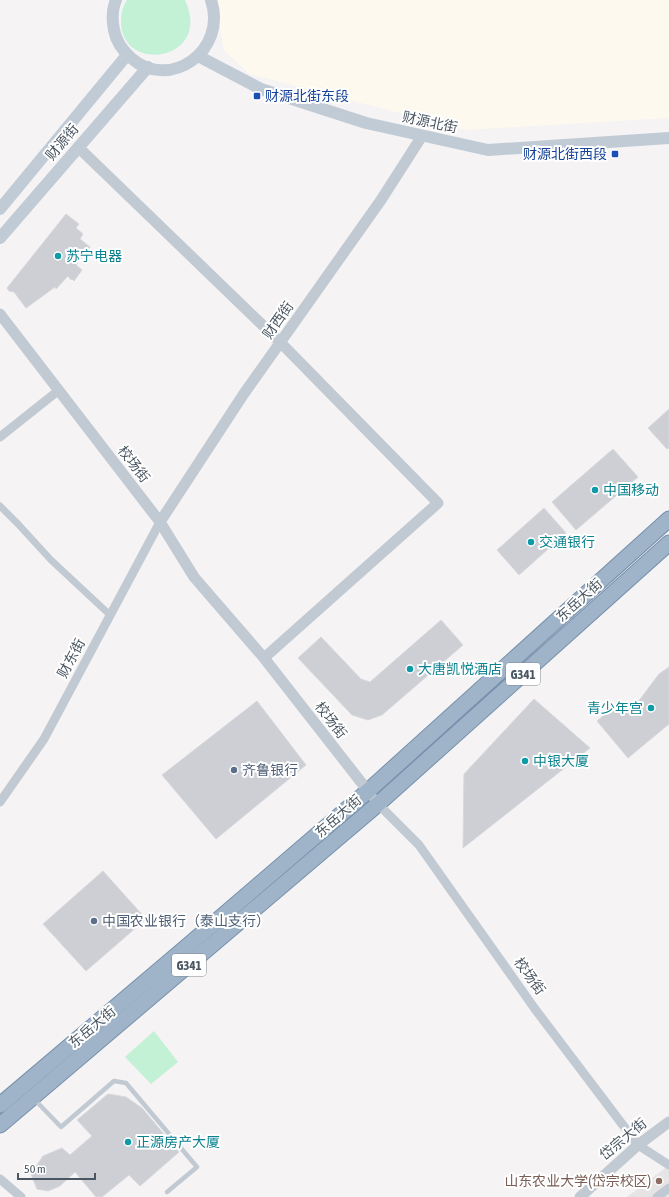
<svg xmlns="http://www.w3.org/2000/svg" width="669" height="1197" font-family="'Asap Condensed','Noto Sans SC',sans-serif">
  <rect width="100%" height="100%" fill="#f5f3f3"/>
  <path fill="#fdf9ef" d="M214,0H669V118L465,130L249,74L224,50Z"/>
  <path fill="#e6e4e5" d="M669,1165V1197H627Z"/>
  <path fill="#c3f1d5" d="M127,0H185C213,60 123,75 121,23C121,15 122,7 127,0Z
    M154,1031L178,1062L151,1084L125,1057Z"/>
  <path fill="#cdcfd5" stroke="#d7d9de" d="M66,214L79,224L76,228L83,234L80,239L90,247L76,265L82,270L74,281L72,279L71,280L68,276L56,289L55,287L26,308L14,292L9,291L7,288Z
    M669,409V448L667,449L648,428Z
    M613,449L638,477L576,530L552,502Z
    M544,508L566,533L519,575L497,550Z
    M441,620L463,645L382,715L368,720L352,715L298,658L321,637L361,679L370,682Z
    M669,667V724L628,758L597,721L619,702L629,714L659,674Z
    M534,699L590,748L463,848L464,774Z
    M257,701L306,765L216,839L162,775Z
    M103,871L146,919L86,971L43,924Z
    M108,1094L126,1097L142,1108L179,1152L140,1186L129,1175L102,1197H96L75,1172L60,1186L48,1191L37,1189L31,1174L43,1156L62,1148L70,1155L92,1136L77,1120Z"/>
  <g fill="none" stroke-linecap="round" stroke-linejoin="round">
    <defs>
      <path id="trunk" d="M0,1105L184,949L368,791L669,519
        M0,1125L378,804L669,543"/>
    </defs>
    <use href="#trunk" stroke="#7690ad" stroke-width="17"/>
    <path stroke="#c1cad2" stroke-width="4.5" d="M34,1099L61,1127L114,1081L126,1083L197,1167L167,1192"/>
    <path stroke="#c1cad2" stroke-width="7" d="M0,506L18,524L51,560L110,615"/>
    <path stroke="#c1cad2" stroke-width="9" d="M0,437L59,390
      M368,791L378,804L419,845L535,1009L638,1145L669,1165
      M0,802L44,739L160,522
      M0,1179L21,1197
      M657,1197L669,1188"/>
    <path stroke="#c1cad2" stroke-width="11" d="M78,147L280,342L438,503L264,658
      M0,314L160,522L194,577L264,658L368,791
      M160,522L243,395L381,200L422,136
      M580,1197L638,1145L669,1122"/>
    <path stroke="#c1cbd6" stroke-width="12" d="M116,0C112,9 112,20 114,30C116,41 122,50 131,58C170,92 228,50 211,0
      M198,56L261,89L366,123L488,150L669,138
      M0,209L127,55
      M0,238L148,67"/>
    <use href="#trunk" stroke="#9fb4c9" stroke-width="15"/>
  </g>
  <g fill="#1a4fb4" stroke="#fff" stroke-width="1.5">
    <rect x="253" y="92" width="8" height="8" rx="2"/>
    <rect x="611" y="150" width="8" height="8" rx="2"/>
  </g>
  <g fill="#0f9aa8" stroke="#fff" stroke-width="1.5">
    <circle cx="58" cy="256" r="4"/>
    <circle cx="595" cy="490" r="4"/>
    <circle cx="531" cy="542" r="4"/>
    <circle cx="410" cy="669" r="4"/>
    <circle cx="651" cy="708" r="4"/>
    <circle cx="525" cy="761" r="4"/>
    <circle cx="128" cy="1142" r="4"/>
  </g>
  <g fill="#5c6f8a" stroke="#fff" stroke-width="1.5">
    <circle cx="234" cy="770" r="4"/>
    <circle cx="94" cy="921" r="4"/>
  </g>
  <circle fill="#8d6e63" stroke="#fff" stroke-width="1.5" cx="659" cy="1181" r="4"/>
  <g text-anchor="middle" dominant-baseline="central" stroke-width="4" stroke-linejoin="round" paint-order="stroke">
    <g fill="#fff" stroke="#808990" stroke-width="1">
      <rect x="506" y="663" width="34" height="22" rx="3"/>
      <rect x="172" y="954" width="34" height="22" rx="3"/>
    </g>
    <g font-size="13" font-weight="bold" fill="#4a5661">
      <text x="523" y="674">G341</text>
      <text x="189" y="965">G341</text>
    </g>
    <g font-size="14" fill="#164399" stroke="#fff" text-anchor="start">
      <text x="265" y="96">财源北街东段</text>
      <text x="607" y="154" text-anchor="end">财源北街西段</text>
    </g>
    <g font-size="14" fill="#4a5661" stroke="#fff">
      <text transform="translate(430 122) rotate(12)">财源北街</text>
      <text transform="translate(62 142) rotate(-50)">财源街</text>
      <text transform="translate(278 320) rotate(-55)">财西街</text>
      <text transform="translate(134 464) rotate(52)">校场街</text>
      <text transform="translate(579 600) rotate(-42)">东岳大街</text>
      <text transform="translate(71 658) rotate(-62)">财东街</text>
      <text transform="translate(331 720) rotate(52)">校场街</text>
      <text transform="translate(338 816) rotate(-41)">东岳大街</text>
      <text transform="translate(530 976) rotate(54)">校场街</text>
      <text transform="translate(92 1027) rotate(-40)">东岳大街</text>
      <text transform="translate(623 1139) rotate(-40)">岱宗大街</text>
    </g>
    <g font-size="14" fill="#0d838f" stroke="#fff" text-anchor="start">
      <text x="66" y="256">苏宁电器</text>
      <text x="603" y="490">中国移动</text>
      <text x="539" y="542">交通银行</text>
      <text x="418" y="669">大唐凯悦酒店</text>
      <text x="643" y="708" text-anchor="end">青少年宫</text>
      <text x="533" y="761">中银大厦</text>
      <text x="136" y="1142">正源房产大厦</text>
    </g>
    <g font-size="14" fill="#4e5e75" stroke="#fff" text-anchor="start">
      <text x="242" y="770">齐鲁银行</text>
      <text x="102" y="921">中国农业银行（泰山支行）</text>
    </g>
    <g font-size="14" fill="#785e54" stroke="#fff" text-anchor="end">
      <text x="651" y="1181">山东农业大学(岱宗校区)</text>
    </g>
  </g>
  <path d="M18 1173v6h77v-6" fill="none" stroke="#4a5661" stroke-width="2"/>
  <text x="24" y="1173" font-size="12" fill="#4a5661" stroke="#ffffff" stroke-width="3" paint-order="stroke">50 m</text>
</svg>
